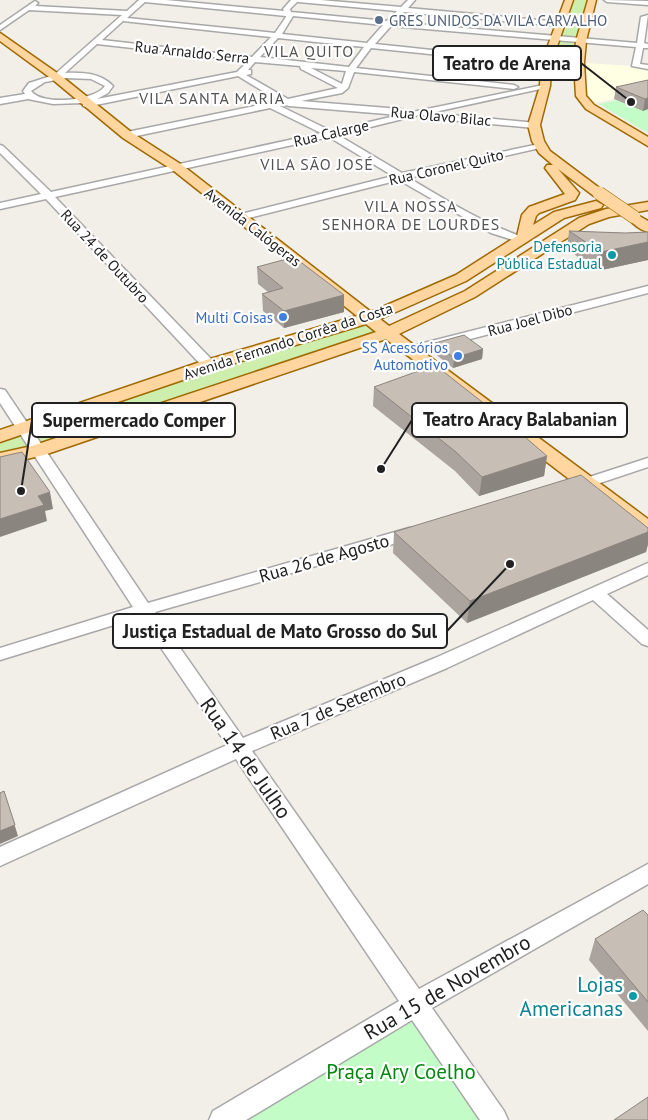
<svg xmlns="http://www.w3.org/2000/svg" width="648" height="1120" font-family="'PT Sans',sans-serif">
  <rect width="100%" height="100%" fill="#f2eee8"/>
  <path fill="#ffffe4" d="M585,63L648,67V92L594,103L586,92Z"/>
  <path fill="#cdeeac" d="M571,0H590L571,78L548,76Z
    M369,318L388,333L0,459V436Z"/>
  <path fill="#c4fcc8" d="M643,95H648V133L599,104Z
    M415,1004L495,1120H222Z"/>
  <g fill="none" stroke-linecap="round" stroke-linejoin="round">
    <defs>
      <path id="minor" d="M139,0H166L284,11L283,9L291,0H320L401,7L408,0H415L408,8L561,22L565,24L561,26L404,12L394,22L637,43L641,17L648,15L644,43L648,44V48H643L640,64L648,65V69L632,66L636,47L391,26L375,44L546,62L550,64L546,66L371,48L356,68L514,85L518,87L514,89L354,72L348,88L342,93L301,101L400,109L403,110V114L548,84V88H545L430,113L537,123L538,125L534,128L427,118L423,114L338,135L402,173L544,143V147L409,178C446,200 482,223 523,237L524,239L519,242L491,233L399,180L241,220L237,219L236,217L237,215L393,176L329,137L55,197L214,362L215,365L214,368H204L46,199L0,209V203L41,194L0,153V145L3,146L51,192L321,133L270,108L127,138L122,135L127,132L279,101L238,76L86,107L83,106V103L53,104L28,99L0,104V98L25,94L23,91L29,83L54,75L122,15L29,10L0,30V25L35,1L38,3L35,6L127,11ZM145,2L286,16V17L275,33L127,18ZM297,2H298L397,11L387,21L291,12L290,9ZM293,16L383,25L367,43L282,34ZM123,21L271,37L252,57L102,40ZM278,38L364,47L349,67L260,57ZM97,44L248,61L237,72L97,99L108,93L113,86C101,73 82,72 65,73ZM255,62L300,66L301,69L338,88L288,99L246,75L251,74V70H248ZM311,68L346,71L342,84ZM67,78L91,79L105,86C95,101 42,106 31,91L45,82ZM286,105L289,106L399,115L331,131L280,106Z
        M604,0L648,1V5L607,2Z
        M648,286V293L412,354L406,350L408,347Z
        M0,389L5,390L148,603L409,528H421L423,532L421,536L155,612L243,738L435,658L648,563V575L607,594L648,630V646L642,644L593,600L447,668L252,751L419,989L648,864V884L432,1008L504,1111L508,1120H480L412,1020L246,1120H209L213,1111L399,1001L236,759L0,866V847L227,745L140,617L0,660V648L133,607L0,403Z
        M648,458V467L576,491L571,489L569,486L571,483Z"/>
      <path id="major" d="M565,0H573L551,64L550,86L540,125L544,141L550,151L606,193L599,197L594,196L558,169L579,193L575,200L539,213L536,216L533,225L554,212L596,201L603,205L601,208L564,218L466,281L380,319L389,326L465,291L579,218L606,209L648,202V210L609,217L589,224L475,297L399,334L648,519V536L641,534L386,339L44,455L0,465V453L32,446L376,332L366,324L215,369L0,442V430L203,361L357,316L174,171L123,138L52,79L0,41V33L60,75L131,132L182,165L371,312L456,275L517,236L522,215L529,207L565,194L545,168L547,165H553L539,153L532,141L528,125L540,86L541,64Z
        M588,0H596L586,41L584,62L586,96L594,105L648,137V146L586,109L576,96L574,62L576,41Z
        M634,213L648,221V232C640,230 632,223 627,217L629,214Z"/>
    </defs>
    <use href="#minor" stroke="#a8a8a8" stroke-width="3"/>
    <use href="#major" stroke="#9f6900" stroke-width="3"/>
    <use href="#minor" fill="#fff" fill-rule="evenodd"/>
    <use href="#major" fill="#ffd5a0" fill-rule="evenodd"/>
    <defs>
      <path id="major-bridge" d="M599,193L634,217"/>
    </defs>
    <use href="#major-bridge" stroke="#9f6900" stroke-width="14" stroke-linecap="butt"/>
    <use href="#major-bridge" stroke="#ffd5a0" stroke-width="13"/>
  </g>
  <path fill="#aba39d" d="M648,80V109L643,111L614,99L616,87Z
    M569,231L625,233L648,232V260L597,271L567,249Z
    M257,267L344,295V312L284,328L263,311L262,294L268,292L258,284Z
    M435,343L483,349L482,359L453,368L434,353Z
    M374,387L503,435L547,456L544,476L479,496L455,471L373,406Z
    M648,528V544L646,552L467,623L393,553L394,532Z
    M648,915V1031L589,960L595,939Z"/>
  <path fill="#8b857f" d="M648,98V109L643,111L645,99Z
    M648,242V260L597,271L601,252Z
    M344,295V312L284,328V311Z
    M483,349L482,359L453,368L454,358Z
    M547,456L544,476L479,496L482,477Z
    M50,492L53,509L45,511L47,521L0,537V519L38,496Z
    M648,532V544L646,552L467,623L470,601Z
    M4,791L18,836L0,844V831Z"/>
  <path fill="#c7beb6" stroke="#8b857f" d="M648,80V98L645,99L616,87Z
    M569,231L625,233L648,232V242L601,252Z
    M294,257L344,295L284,311L262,294L283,288L257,267Z
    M464,335L483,349L454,358L435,343Z
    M435,365L505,420L502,435L518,431L547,456L482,477L456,452L374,387Z
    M22,452L50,492L38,496L44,505L0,519V457Z
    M581,475L648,528V532L470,601L394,532Z
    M4,791L15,825L0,831V793Z
    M643,910L648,915V1002L595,939Z
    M648,1097V1120H614Z"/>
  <circle fill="#5c6f8a" stroke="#fff" stroke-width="2" cx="379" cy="20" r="5"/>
  <g fill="#0f9aa8" stroke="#fff" stroke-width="2">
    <circle cx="612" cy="255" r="5"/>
    <circle cx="633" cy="996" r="5"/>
  </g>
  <g fill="#3f7fe0" stroke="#fff" stroke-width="2">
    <circle cx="283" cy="317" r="5"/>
    <circle cx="458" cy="356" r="5"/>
  </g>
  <g text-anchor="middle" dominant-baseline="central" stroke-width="4.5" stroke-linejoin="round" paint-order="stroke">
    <g font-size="15" fill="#4e5e75" stroke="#fff" text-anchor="start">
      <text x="389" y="20">GRES UNIDOS DA VILA CARVALHO</text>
    </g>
    <g font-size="15" fill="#212121" stroke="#fff">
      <text transform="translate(192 52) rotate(6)">Rua Arnaldo Serra</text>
      <text transform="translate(441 116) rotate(5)">Rua Olavo Bilac</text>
      <text transform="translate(331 133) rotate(-13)">Rua Calarge</text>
      <text transform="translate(446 167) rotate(-13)">Rua Coronel Quito</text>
      <text transform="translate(253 227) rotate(38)">Avenida Calógeras</text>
      <text transform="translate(105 256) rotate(47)">Rua 24 de Outubro</text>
      <text transform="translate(530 320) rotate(-15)">Rua Joel Dibo</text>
      <text transform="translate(288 341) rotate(-18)">Avenida Fernando Corrêa da Costa</text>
    </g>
    <g font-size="15" fill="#0d838f" stroke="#fff" text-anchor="end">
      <text x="602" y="246">Defensoria<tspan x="602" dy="17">Pública Estadual</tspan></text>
    </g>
    <g font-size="15" fill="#366cbe" stroke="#fff" text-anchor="end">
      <text x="273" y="317">Multi Coisas</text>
      <text x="448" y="347">SS Acessórios<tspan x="448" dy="17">Automotivo</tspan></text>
    </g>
    <g font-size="16" letter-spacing="1" fill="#545454" stroke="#fff">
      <text x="309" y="51">VILA QUITO</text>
      <text x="212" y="98">VILA SANTA MARIA</text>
      <text x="317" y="164">VILA SÃO JOSÉ</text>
      <text x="411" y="206">VILA NOSSA<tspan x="411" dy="18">SENHORA DE LOURDES</tspan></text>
    </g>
    <g font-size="18" fill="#212121" stroke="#fff">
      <text transform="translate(324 558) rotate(-16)">Rua 26 de Agosto</text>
      <text transform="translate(338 706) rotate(-23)">Rua 7 de Setembro</text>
    </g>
    <g font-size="21" fill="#212121" stroke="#fff">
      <text transform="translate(246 758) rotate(55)">Rua 14 de Julho</text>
      <text transform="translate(447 987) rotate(-30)">Rua 15 de Novembro</text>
    </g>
    <g font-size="21" fill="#0d838f" stroke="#fff" text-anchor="end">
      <text x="623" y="984">Lojas<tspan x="623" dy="24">Americanas</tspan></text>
    </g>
    <g font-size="21" fill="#068810" stroke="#fff">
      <text x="401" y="1071">Praça Ary Coelho</text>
    </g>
  </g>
  <path fill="none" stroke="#212121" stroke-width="2" d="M631 102L581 63M381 469L412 420M21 491L32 420M510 564L447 631"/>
  <g fill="#212121" stroke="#fff" stroke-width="2">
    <circle cx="631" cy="102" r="5"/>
    <circle cx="381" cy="469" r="5"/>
    <circle cx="21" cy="491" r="5"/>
    <circle cx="510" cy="564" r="5"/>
  </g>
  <g fill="#fff" stroke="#212121" stroke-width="2">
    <rect x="433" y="46" width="148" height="34" rx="5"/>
    <rect x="412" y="403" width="215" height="34" rx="5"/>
    <rect x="32" y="403" width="203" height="34" rx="5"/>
    <rect x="113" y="614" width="334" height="34" rx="5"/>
  </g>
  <g font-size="19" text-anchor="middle" font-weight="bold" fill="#212121">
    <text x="507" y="70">Teatro de Arena</text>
    <text x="520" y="426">Teatro Aracy Balabanian</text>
    <text x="134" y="427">Supermercado Comper</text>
    <text x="280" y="638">Justiça Estadual de Mato Grosso do Sul</text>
  </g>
</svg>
